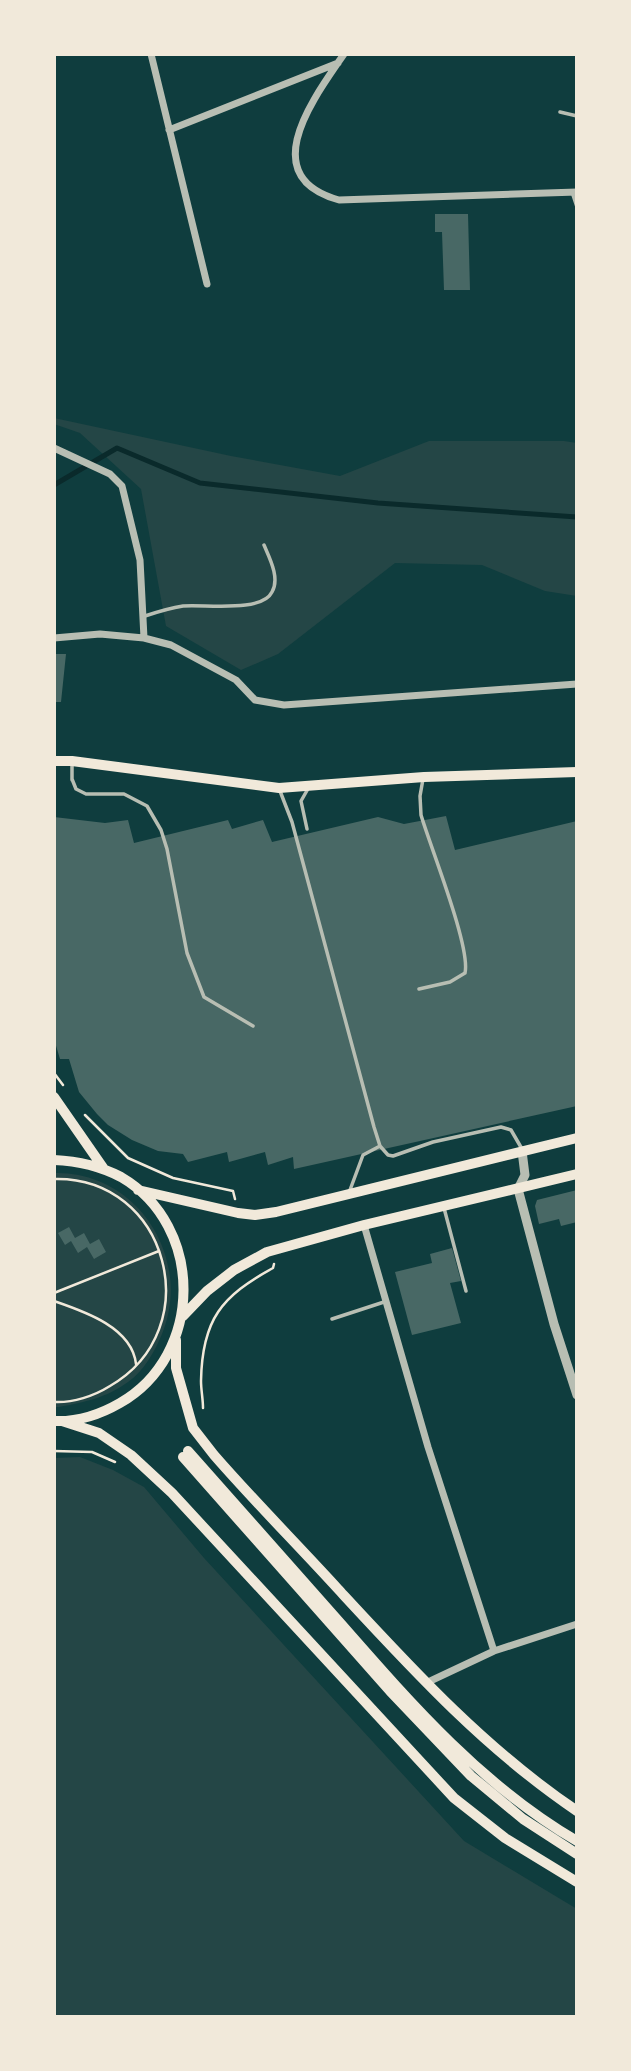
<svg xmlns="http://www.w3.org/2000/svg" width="631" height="2071" font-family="Lora,serif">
  <rect width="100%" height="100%" fill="#0f3d3e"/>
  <path fill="#244646" d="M54,418L231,456L340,476L429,441H564L577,443V596L545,591L482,565L395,563L278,654L241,670L166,626L141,489L80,433L54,424Z
    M54,1173C138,1171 193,1259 162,1334C155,1351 144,1371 128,1382C106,1398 85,1402 59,1407H54Z
    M80,1457L113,1470L144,1487L204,1558L464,1841L577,1909V2017H54V1458Z"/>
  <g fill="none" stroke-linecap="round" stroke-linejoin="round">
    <path stroke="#0a2a2b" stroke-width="5" d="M54,485L117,448L200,483L378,503L577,517"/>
  </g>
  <path fill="#486865" d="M435,214H468L470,290H444L442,232H435Z
    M54,654H66L61,702H54Z
    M446,816L455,850L577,821V1106L294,1169L293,1157L268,1165L265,1152L229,1162L227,1152L188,1162L183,1154L158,1151L132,1140L108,1125L97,1114L79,1092L69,1059H60L54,1039V817L105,823L128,820L134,843L228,820L232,829L263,820L272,842L378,817L404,824Z
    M577,1190V1222L561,1226L559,1219L539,1224L535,1206L537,1200Z
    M69,1227L75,1238L84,1233L90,1244L99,1239L106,1252L94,1259L87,1247L78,1253L71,1241L65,1245L58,1233Z
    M452,1248L461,1281L450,1283L461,1323L412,1335L395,1272L432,1263L430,1254Z"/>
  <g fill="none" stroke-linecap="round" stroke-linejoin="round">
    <path stroke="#f1e9da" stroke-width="2.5" d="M54,1073L63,1085
      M85,1115L128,1158L173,1178L233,1191L235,1199
      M54,1179C168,1176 209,1329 110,1386C94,1396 73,1403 54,1402
      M54,1293L159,1251
      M54,1301C83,1311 132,1327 136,1364
      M203,1408C203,1399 201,1390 201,1381C202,1319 222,1296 273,1268L274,1264
      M54,1451L92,1452L115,1462"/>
    <path stroke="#b8beb3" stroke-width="3.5" d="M560,112L577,116
      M572,192L577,207
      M145,616C157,612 170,608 183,606C204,604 262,613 272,592C280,578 270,559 264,545
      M72,779L76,789L86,794H124L147,806L161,830L167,849L187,953L204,997L253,1026
      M72,780V763
      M280,791L292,822L374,1127L380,1146L388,1155L393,1156L433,1142L501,1127L511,1130L522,1149
      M307,829L301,801L309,787
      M419,989L450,982L465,973C471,947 430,846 421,815L420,796L423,779
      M350,1190L363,1155L380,1146
      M444,1208L466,1291
      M332,1319L384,1302"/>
    <path stroke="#b8beb3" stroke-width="7" d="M151,54L207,284
      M344,54C314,98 254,176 339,200L577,192
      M169,130L338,63
      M54,448L110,474L122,486L140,560L144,638
      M54,638L100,634L144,638L171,645L236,680L255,700L284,705L577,684
      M364,1225L428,1447L494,1651
      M426,1683L494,1651L577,1624"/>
    <path stroke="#b8beb3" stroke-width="9" d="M522,1151L525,1175L518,1189L554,1324L577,1395"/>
    <path stroke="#f1e9da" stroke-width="10" d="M54,761H72L279,788L424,777L577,772"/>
    <path stroke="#f1e9da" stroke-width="10" d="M54,1097L104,1169
      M54,1160C78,1161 100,1166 121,1177C205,1226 204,1355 120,1403C101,1414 77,1422 54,1421
      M138,1190L238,1213L255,1215L276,1212L577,1138
      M183,1316L207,1291L234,1270L267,1252L364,1225L577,1174
      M176,1340V1368L193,1428L214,1455C254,1501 297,1544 338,1589C412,1669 485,1749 577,1811
      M62,1421L99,1433L131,1455L172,1493L454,1798L505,1838L577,1882
      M188,1451C240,1510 292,1568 343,1626C413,1706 484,1787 577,1841
      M183,1457L390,1691L471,1776L523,1819L577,1854"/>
  </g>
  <rect width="631" height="2071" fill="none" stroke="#f1e9da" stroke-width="112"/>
</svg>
